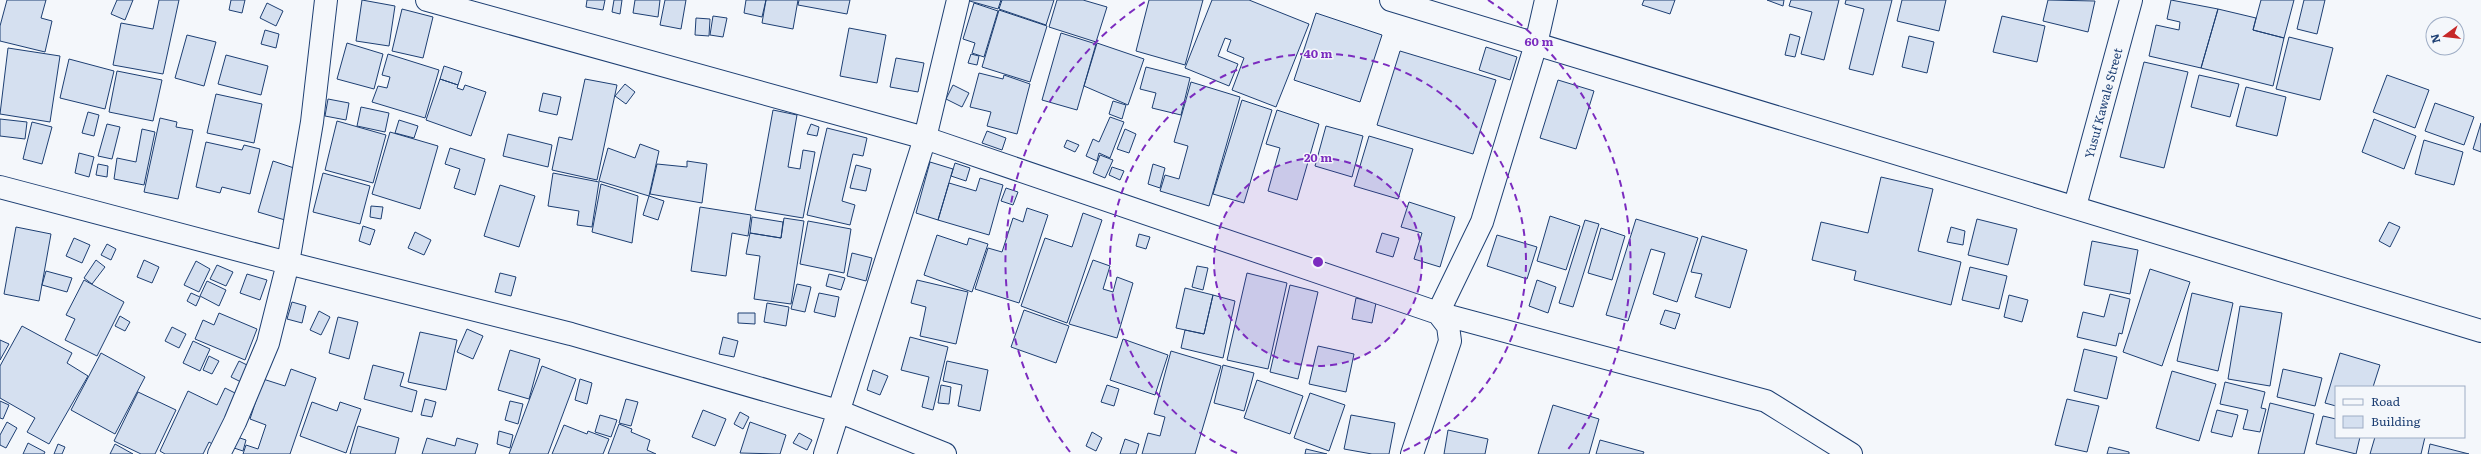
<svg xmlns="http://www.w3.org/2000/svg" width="2481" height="454" font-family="Literata,serif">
  <rect width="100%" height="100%" fill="#f4f7fb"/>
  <path fill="#d5e0f0" stroke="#1d3f73" d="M7,0H46L41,18L52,21L45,52L0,41V26Z
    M117,0H133L125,20L111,14Z
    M159,0H179L163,74L113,65L121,23L153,29Z
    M231,0H245L242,13L229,10Z
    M362,0L395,6L389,46L356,41Z
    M587,0H605L603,10L586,7Z
    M614,0H622L620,14L612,12Z
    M635,0H660L658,17L633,13Z
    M665,0H686L681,29L660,25Z
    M746,0H766L762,17L744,13Z
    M766,0H798L793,29L762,23Z
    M799,0H850L847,14L798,5Z
    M966,0H1001L998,9Z
    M1002,0H1054L1046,25L999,9Z
    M1057,0H1083L1107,7L1096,42L1049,27Z
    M1149,0H1203L1185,65L1136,51Z
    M1212,0H1249L1309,24L1276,107L1232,90L1244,58L1227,51L1231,40L1225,38L1218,56L1238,64L1229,86L1185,68Z
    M1644,0H1675L1670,14L1642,5Z
    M1767,0H1784L1783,6Z
    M1791,0H1839L1824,60L1801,54L1812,12L1789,6Z
    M1846,0H1892L1873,75L1849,69L1864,9L1845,4Z
    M1902,0H1946L1939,31L1897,21Z
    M2048,0L2095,1L2088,32L2043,21Z
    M2171,0L2218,9L2201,68L2149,56L2156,25L2179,30L2180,22L2167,19Z
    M2261,0H2294L2284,38L2253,30Z
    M2304,0H2325L2317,34L2297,29Z
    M267,3L283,11L276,26L260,18Z
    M974,3L998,11L984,57L972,53L975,43L963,39Z
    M402,9L433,17L423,58L392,51Z
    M2218,9L2256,18L2253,30L2284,38L2273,86L2201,68Z
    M999,10L1047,26L1030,82L982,67Z
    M1316,13L1382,35L1360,102L1294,80Z
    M713,16L727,18L723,37L710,35Z
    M2002,16L2045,26L2037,62L1993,52Z
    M696,18L710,19L709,36L695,35Z
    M849,28L886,35L877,83L840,76Z
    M265,30L279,34L276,48L261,44Z
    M1061,33L1096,44L1077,110L1042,100Z
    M1790,34L1800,37L1795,57L1785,55Z
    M187,35L216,42L204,86L175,78Z
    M1909,36L1934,42L1927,73L1902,67Z
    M2289,37L2333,48L2320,100L2276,89Z
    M347,43L383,54L374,89L337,79Z
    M1097,43L1144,59L1128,105L1084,86Z
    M1486,47L1517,57L1510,80L1479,70Z
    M8,48L60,56L50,122L0,114Z
    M1400,51L1496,80L1473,154L1377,125Z
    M388,54L439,70L425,118L372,102L378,86L387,88L390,77L382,75Z
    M971,54L979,56L977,65L968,63Z
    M226,55L268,66L261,95L218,84Z
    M896,58L924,63L918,92L890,87Z
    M69,59L114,71L105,109L60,98Z
    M2144,62L2188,72L2164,168L2120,157Z
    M444,66L462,72L458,85L440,79Z
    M1146,67L1190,78L1181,115L1152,108L1156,93L1140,89Z
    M117,71L162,80L153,121L109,112Z
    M979,73L1003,79L1004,75L1030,84L1017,134L987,126L991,112L970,107Z
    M2199,75L2239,84L2230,117L2191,107Z
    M2387,75L2429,90L2415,128L2373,112Z
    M440,79L458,85L457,88L463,90L465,85L486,92L471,136L426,120Z
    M585,79L617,85L597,180L552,170L559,137L572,140Z
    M1558,80L1594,91L1576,149L1540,138Z
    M1191,82L1240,97L1209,206L1160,191L1165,175L1179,179L1188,146L1174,142Z
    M625,84L635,92L626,104L615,96Z
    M953,85L969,93L962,107L946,99Z
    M2246,87L2286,97L2277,136L2236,126Z
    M543,93L561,97L557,115L539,111Z
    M216,94L262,104L254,143L207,133Z
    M328,99L349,103L346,120L325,116Z
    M1242,100L1272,110L1244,203L1213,194Z
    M1113,101L1126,105L1122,119L1109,114Z
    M2435,103L2474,117L2464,145L2425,131Z
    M361,107L389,113L385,132L357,126Z
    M773,110L797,115L788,167L800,169L803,150L815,152L803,218L755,210Z
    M1277,110L1319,124L1297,200L1268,191L1280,148L1266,144Z
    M88,112L99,115L94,136L82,133Z
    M1110,117L1124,122L1110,158L1099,153L1097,161L1086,156L1093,139L1099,142Z
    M160,118L177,122L176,127L193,130L178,199L144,192Z
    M0,119L27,122L25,139L0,136Z
    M2374,119L2416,136L2404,169L2362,152Z
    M399,120L418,126L414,138L395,133Z
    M337,121L386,135L373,183L325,170Z
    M32,122L52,127L42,164L23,159Z
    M2481,123V152L2473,149Z
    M107,124L120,127L112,159L98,156Z
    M811,124L819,127L817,136L807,134Z
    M1326,126L1363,136L1352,177L1315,166Z
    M827,128L867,138L863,156L853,154L842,201L855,205L850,225L807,215Z
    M142,129L155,132L144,185L114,179L117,158L136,162Z
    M1125,129L1136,134L1129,153L1117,149Z
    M987,131L1006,138L1002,150L982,143Z
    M390,132L438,146L420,209L372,194Z
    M508,134L552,145L548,167L503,156Z
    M1369,136L1413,149L1398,199L1354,186Z
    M1067,140L1079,145L1075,152L1064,147Z
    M2424,140L2463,152L2454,185L2415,174Z
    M206,142L242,150L244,145L260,149L250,194L222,187L220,193L196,187Z
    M640,144L659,151L649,196L599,181L608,148L635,158Z
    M450,148L485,159L475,195L454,188L460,169L445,164Z
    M79,153L94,157L89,177L75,173Z
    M1100,155L1113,160L1105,178L1093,173Z
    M273,161L297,169L285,220L258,212Z
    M687,161L707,164L702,203L650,194L657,164L687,167Z
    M930,162L953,169L938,220L916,213Z
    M955,163L970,168L966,181L951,176Z
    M98,164L108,166L107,177L96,175Z
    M1153,164L1165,168L1160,188L1148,184Z
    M856,165L871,169L866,191L850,188Z
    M1112,167L1124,171L1120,180L1109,175Z
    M323,173L370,186L360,224L313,212Z
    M553,173L599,182L592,227L577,225L579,211L548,206Z
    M1881,177L1933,189L1918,251L1961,262L1951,305L1854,280L1856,271L1812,260L1821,222L1868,233Z
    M980,178L1003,185L989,235L938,220L949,183L976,191Z
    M601,184L638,196L632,243L592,232Z
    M500,185L535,196L519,247L484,236Z
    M1006,188L1018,192L1013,205L1001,201Z
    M649,196L664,201L658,220L643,215Z
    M1409,202L1455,217L1440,267L1414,259L1422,233L1401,227Z
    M371,206L383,207L381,219L370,217Z
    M700,207L751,215L748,236L732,233L726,276L691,271Z
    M1027,208L1048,215L1019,303L975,289L988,248L1002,252L1013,218L1023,222Z
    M1083,213L1102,220L1067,323L1021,306L1045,238L1072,247Z
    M1550,216L1580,226L1566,270L1537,261Z
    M752,217L783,222L781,238L750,233Z
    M784,218L804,221L791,304L754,299L760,256L746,254L750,233L781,238Z
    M1636,219L1698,238L1677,302L1653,294L1665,253L1651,249L1628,321L1606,315Z
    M1977,219L2017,229L2008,265L1968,255Z
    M1585,220L1599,224L1573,307L1559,303Z
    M808,221L851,229L844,273L800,264Z
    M2389,222L2400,227L2390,247L2379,241Z
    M363,226L375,230L370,245L359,241Z
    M16,227L51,234L39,301L4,294Z
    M1951,227L1965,231L1963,245L1947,242Z
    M1601,228L1625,236L1612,280L1588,273Z
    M415,232L431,240L424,255L408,248Z
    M1382,233L1399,238L1393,257L1376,252Z
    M1139,234L1150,237L1146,249L1136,246Z
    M937,235L967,245L969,238L988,244L972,292L924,275Z
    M1497,235L1537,247L1527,279L1487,266Z
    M1702,236L1747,250L1730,308L1695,297L1702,274L1691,272Z
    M74,238L90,245L82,263L66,256Z
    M2092,241L2138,250L2130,294L2084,285Z
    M107,244L116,249L111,260L101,255Z
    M852,253L872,258L866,281L847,276Z
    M96,260L105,267L92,284L84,278Z
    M144,260L159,267L152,283L137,277Z
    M1093,260L1110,266L1103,289L1113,292L1117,277L1133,283L1117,338L1069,324Z
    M196,261L210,269L199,292L184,285Z
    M217,265L233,272L226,286L210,279Z
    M1197,266L1208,268L1203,290L1192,287Z
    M1970,267L2007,276L1999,309L1962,300Z
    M2150,269L2190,282L2162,366L2123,352Z
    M46,271L72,278L67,292L42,285Z
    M500,273L516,277L511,296L495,292Z
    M1247,273L1287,283L1268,369L1227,360Z
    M247,274L267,280L260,300L240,293Z
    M829,274L845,278L841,290L826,286Z
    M84,280L124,302L97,356L65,340L75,319L66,315Z
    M917,280L968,292L956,344L920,336L926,307L911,303Z
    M1537,280L1556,287L1548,313L1529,306Z
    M207,281L226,290L219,306L200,296Z
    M797,284L811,287L805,312L791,309Z
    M1290,285L1318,292L1298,379L1270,372Z
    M1185,288L1213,295L1204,334L1176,328Z
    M191,293L200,297L196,306L187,301Z
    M819,293L839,297L835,317L814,312Z
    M2192,293L2233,303L2218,371L2177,361Z
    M2110,294L2130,299L2122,334L2119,333L2116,346L2077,337L2083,312L2104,317Z
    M1213,295L1235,301L1223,358L1181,348L1185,330L1204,334Z
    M2009,295L2028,300L2022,322L2004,317Z
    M1356,298L1376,303L1372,323L1352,319Z
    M292,302L306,306L302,323L287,319Z
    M767,303L789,307L786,326L764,322Z
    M2240,306L2282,313L2270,386L2228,379Z
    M1024,310L1069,326L1056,363L1011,347Z
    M1665,310L1680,314L1675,329L1660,324Z
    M319,311L330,317L321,335L310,330Z
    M219,313L257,329L245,360L195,339L203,320L214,325Z
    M738,313H755V324L738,323Z
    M120,316L130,322L125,331L115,326Z
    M338,317L358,322L349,359L329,353Z
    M22,326L72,353L67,363L88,376L49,444L27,432L35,418L0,398V366Z
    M172,327L186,334L179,348L165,341Z
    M467,329L483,336L473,359L457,352Z
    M420,332L457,340L446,390L408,382Z
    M723,337L738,341L734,357L719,354Z
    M910,337L948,347L933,410L922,407L929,377L901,370Z
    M1123,339L1168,355L1155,395L1110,380Z
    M0,340L9,344L0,360Z
    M193,341L210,349L200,371L183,363Z
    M1318,346L1354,354L1346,392L1309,384Z
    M2084,349L2117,357L2107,399L2074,391Z
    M510,350L540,359L529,399L498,390Z
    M1171,351L1221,366L1195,454H1142L1148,433L1160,436L1165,417L1154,414Z
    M101,353L145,377L115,434L71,410Z
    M2340,353L2380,365L2373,387H2336V406L2325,403Z
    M209,356L219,361L212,374L203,370Z
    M239,361L249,366L241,382L231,377Z
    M947,361L988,370L980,411L958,406L962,385L943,381Z
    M373,365L404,373L400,386L417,391L412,412L364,399Z
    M1223,365L1254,373L1244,411L1214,403Z
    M542,366L576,379L548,454H509Z
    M291,369L316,378L290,454H243L246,445L258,449L266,425L250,419L263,379L285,386Z
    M2283,369L2322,378L2315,406L2277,397Z
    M873,370L888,376L880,395L867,390Z
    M2172,371L2216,384L2199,441L2156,428Z
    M580,379L592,383L587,404L575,400Z
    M1257,380L1303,396L1290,434L1244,418Z
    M2225,382L2265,392L2261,408L2266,409L2260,432L2243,429L2248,410L2220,404Z
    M941,385L951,387L949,404L938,403Z
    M1107,385L1119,389L1114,406L1101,402Z
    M225,388L243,397L214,445L209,442L203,454H165L160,451L188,391L217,405Z
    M138,392L176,410L155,454H141L114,441Z
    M1310,393L1345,405L1329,451L1294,438Z
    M425,399L436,402L432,417L421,415Z
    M626,399L638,402L631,426L619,423Z
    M2067,399L2099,406L2087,452L2055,445Z
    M0,401L9,405L3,419L0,418Z
    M510,401L523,404L518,424L505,420Z
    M312,402L337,411L340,402L361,409L346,453L300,436Z
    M2270,403L2314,414L2304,454H2258Z
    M1553,405L1599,419L1589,454H1538Z
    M703,410L726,419L715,446L692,437Z
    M2217,410L2238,415L2232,437L2211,432Z
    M740,412L749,417L743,429L734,424Z
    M600,415L617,420L611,437L595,432Z
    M1351,415L1395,423L1389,454H1372L1344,449Z
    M2323,416L2336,419V437H2360L2356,454L2316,444Z
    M7,422L17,428L6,448L0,445V435Z
    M750,422L786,435L780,454L740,453Z
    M619,424L632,429L631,432L650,440L647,450L656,454H608Z
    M564,425L587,434L588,431L609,439L603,454H552Z
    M358,426L399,438L395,454H350Z
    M1448,430L1488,439L1485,454H1444Z
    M499,431L513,435L510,448L497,444Z
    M1092,432L1102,438L1096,451L1086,446Z
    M799,433L812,440L807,450L793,443Z
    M237,437L246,440L243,451L234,448Z
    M2375,437H2425L2421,454H2370Z
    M427,438L455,446L457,438L478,444L475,454H422Z
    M1125,439L1139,444L1136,454H1120Z
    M1600,440L1644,452L1643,454H1596Z
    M28,443L45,452L44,454H23Z
    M58,444L65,447L62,454H54Z
    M115,444L133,454H110Z
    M2430,444L2469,454H2428Z
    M2109,447L2129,452V454H2107Z
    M1306,449L1327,454H1305Z"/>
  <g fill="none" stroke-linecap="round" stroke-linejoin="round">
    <defs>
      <path id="street" d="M326,0L312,122L288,263L571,334L838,411L945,454
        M427,0L925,138L1438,313L1766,401L1851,454
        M0,187L288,263L268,343L235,422L219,454
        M2075,206L2131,0
        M1438,313L1482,222L1536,44L1546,0
        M825,454L925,138L958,0
        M1412,454L1450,341L1448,326L1438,313"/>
      <path id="secondary" d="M1391,0L2481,331"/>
    </defs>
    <use href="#street" stroke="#1d3f73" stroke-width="24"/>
    <use href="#secondary" stroke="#1d3f73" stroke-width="24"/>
    <use href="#street" stroke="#f4f7fb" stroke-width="22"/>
    <use href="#secondary" stroke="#f4f7fb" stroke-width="22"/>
  </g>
  <circle cx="1318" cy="262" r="104" fill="#7b2cbf" fill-opacity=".12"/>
  <g fill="none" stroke="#7b2cbf" stroke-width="2" stroke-dasharray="7 5">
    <circle cx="1318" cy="262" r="104"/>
    <path d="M1237 453A208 208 0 1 1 1399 453"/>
    <path d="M1070 452A312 312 0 0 1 1148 0M1488 0A312 312 0 0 1 1566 452"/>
  </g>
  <g text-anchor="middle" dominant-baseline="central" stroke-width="3" stroke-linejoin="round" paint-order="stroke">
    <g font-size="12" fill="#1d3f73" stroke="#f4f7fb">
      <text transform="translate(2103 103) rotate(-75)">Yusuf Kawale Street</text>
    </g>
  </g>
  <circle cx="1318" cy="262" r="6" fill="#7b2cbf" stroke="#f4f7fb" stroke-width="2"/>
  <g font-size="12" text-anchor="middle" font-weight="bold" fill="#7b2cbf" stroke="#f4f7fb" stroke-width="3" stroke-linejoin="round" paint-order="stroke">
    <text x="1539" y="46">60 m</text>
    <text x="1318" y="58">40 m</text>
    <text x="1318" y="162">20 m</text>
  </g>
  <rect x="2335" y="386" width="130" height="52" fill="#f4f7fb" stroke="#9eadc5"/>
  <rect x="2343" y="399" width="20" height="6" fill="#f4f7fb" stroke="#9eadc5"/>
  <text x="2371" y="406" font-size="12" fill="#1d3f73">Road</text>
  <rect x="2343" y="416" width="20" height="12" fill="#d5e0f0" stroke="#9eadc5"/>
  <text x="2371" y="426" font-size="12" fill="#1d3f73">Building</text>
  <g transform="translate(2445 36) rotate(255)"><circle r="19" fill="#f4f7fb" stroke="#9eadc5"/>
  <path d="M0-3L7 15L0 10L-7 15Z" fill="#c62828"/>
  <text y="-6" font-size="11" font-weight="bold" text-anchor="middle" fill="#1d3f73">N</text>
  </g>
</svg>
